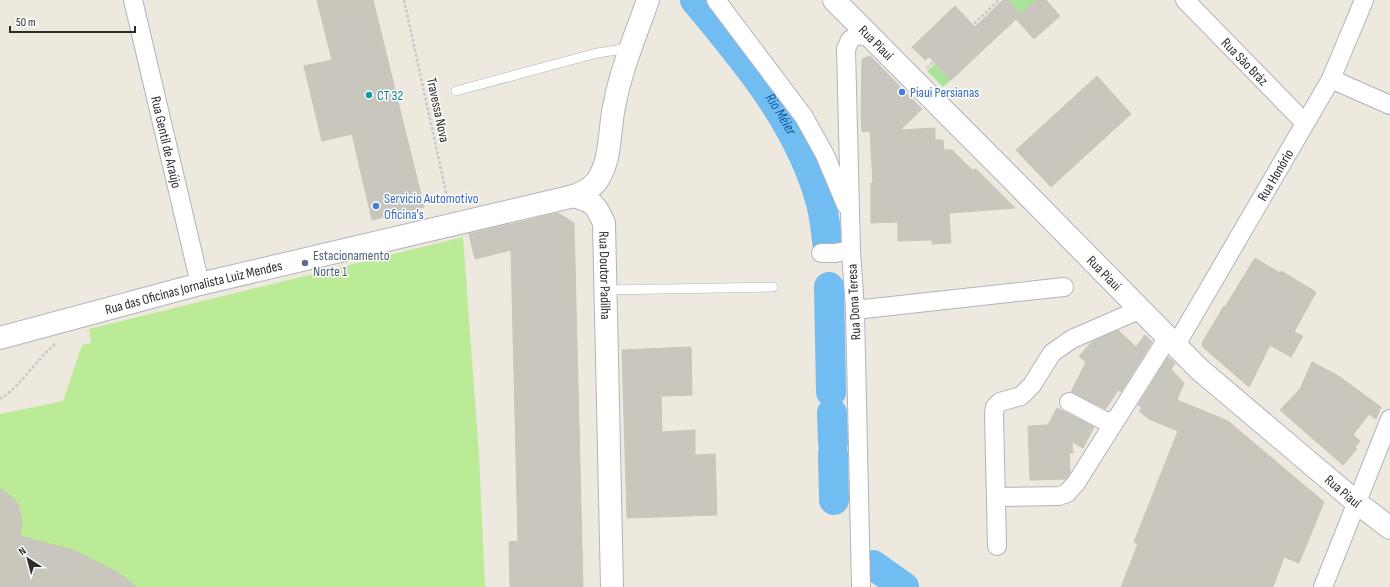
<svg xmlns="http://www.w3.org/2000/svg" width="1390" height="587" font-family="'Sofia Sans Condensed',sans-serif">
  <rect width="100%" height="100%" fill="#eee9de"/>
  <path fill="#aae49b" d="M1008,0H1036L1021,14Z
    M935,64L951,80L943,87L927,71Z"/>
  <path fill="#bceb97" d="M463,237L479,455L485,587H0V414L63,401L82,345L91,343L89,329Z"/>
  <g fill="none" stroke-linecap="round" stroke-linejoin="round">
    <g stroke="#71bcf0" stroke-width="30">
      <path id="s1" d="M695,0C746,61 800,125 821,203C825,218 826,233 828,248"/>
      <path d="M829,287L831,392"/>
      <path d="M832,413L833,443"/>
      <path d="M833,454L834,500"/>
      <path d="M873,565L904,587"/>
    </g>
  </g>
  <path fill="#c9c6be" stroke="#c9c5b8" d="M317,0H373L424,207L372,220L352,134L322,141L304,66L332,60Z
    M1003,0H1008L1021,14L1036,0H1046L1060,16L1034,39L1016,19L951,80L929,57L925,60L912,47L955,6L975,27Z
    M870,56L922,109L900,130L935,128V140H943L944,150H952L972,170L976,169L1015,208L949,213L951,243L932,244V240L898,241V222L871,223V183H873L870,131L862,132L861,113L862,59Z
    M1097,76L1131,114L1051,187L1016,150Z
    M558,213L574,223L583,587H510L509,542L518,541L511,250L475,259L469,234Z
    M1255,258L1280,273L1281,271L1316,292L1294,332L1303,336L1291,357L1270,345L1249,387L1203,347L1202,343L1224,306L1225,307Z
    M1118,330L1136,347L1145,335L1152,342L1121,392L1118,390L1106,409L1071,392L1086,362L1079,356L1092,342Z
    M691,347L692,395L661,396L662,432L695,430V455L715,454L717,515L627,518L622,350Z
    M1168,357L1175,363L1171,369L1184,383L1177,400L1228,421L1324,502L1299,563L1284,557L1273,587H1121L1138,544L1134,542L1178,431L1149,419L1139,411L1142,408L1138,405Z
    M1312,362L1337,375L1381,407L1376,419L1369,414L1353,435L1360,441L1355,447L1357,449L1343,465L1280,410L1300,389Z
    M1057,408L1094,427L1083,448L1072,442L1073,453H1069L1070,473L1066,479L1030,480L1028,426L1048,425Z
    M0,488L14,499L18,504L22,521L20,536L73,550L117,572L137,587H0Z"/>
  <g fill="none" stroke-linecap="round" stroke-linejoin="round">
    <defs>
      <path id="service" d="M456,91L597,53L630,48
        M605,290L773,287"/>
      <g id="minor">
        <path id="s2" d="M133,0L200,284"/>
        <path d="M716,0L804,117L825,155L846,205"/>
        <path id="s3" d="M1185,0L1305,123"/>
        <path d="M1331,79L1390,105"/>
        <path d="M821,253H835L851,250"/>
        <path d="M855,310L1064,287"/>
        <path id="s4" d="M1176,345L1331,79L1364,0"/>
        <path d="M1069,402L1105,421H1111L1117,418"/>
        <path d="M996,497L1059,496L1067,493L1076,483L1160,350L1168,336"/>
        <path d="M997,546L994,414L995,407L1000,402L1021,396L1032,385L1052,353L1072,339L1141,309"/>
        <path d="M861,587L855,310L851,250L846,49L850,40L857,35L871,37"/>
        <path d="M1323,587L1390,419"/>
      </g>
      <g id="tertiary">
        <path id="s5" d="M834,0L1013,180L1199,369L1356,502L1390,528"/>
        <path id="s6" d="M574,196C594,203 595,203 604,223L612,587"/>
        <path id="s7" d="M0,338L200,284L574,196C585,191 595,187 600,176C612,154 609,126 615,102C622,67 636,34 648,0"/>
      </g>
    </defs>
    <use href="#service" stroke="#b2b2bf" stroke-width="10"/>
    <use href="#minor" stroke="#b2b2bf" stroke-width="20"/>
    <use href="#tertiary" stroke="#b2b2bf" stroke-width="24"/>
    <path stroke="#c8c8c8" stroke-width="2.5" stroke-dasharray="3 2" stroke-linecap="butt" d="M404,0L449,206
      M927,68L999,0
      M0,399C22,385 35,361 55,344"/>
    <use href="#service" stroke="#fff" stroke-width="9"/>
    <use href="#minor" stroke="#fff" stroke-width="18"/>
    <use href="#tertiary" stroke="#fff" stroke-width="22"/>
  </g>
  <g fill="#3f7fe0" stroke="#fff" stroke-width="1.5">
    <circle cx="902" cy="92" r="4"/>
    <circle cx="376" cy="206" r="4"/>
  </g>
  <circle fill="#0f9aa8" stroke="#fff" stroke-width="1.5" cx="369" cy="95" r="4"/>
  <circle fill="#5c6f8a" stroke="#fff" stroke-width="1.5" cx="305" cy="263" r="4"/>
  <g text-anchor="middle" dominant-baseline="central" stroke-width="3" stroke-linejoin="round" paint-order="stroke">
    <g font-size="14" fill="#2c2c2c" stroke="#fff">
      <text stroke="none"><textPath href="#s5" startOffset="60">Rua Piauí</textPath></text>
      <text stroke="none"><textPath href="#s3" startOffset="86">Rua São Bráz</textPath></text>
      <text transform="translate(438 110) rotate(78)">Travessa Nova</text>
      <text stroke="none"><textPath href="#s2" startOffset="146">Rua Gentil de Araújo</textPath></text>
      <text stroke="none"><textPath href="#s4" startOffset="197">Rua Honório</textPath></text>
      <text stroke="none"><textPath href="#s5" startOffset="384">Rua Piauí</textPath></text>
      <text stroke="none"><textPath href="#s6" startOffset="95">Rua Doutor Padilha</textPath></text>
      <text stroke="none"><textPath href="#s7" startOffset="200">Rua das Oficinas Jornalista Luiz Mendes</textPath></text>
      <text transform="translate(854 302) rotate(-93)">Rua Dona Teresa</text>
      <text stroke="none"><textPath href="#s5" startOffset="708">Rua Piauí</textPath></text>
    </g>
    <g font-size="14" fill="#366cbe" stroke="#fff" text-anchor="start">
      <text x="910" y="92">Piaui Persianas</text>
      <text x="384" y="198">Servicio Automotivo<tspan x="384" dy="16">Oficina's</tspan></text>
    </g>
    <g font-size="14" fill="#0d838f" stroke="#fff" text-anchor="start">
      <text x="377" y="95">CT 32</text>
    </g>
    <g font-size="14" fill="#4e5e75" stroke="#fff" text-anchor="start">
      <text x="313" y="255">Estacionamento<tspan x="313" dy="16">Norte 1</tspan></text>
    </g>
    <g font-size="15" font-style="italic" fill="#0d589f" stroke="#fff">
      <text stroke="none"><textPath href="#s1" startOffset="143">Rio Méier</textPath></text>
    </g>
  </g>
  <g transform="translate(28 559) rotate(324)" stroke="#ffffff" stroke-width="3" paint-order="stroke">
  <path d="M0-3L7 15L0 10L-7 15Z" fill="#2c2c2c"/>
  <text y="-6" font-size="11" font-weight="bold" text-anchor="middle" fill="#2c2c2c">N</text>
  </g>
  <path d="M10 26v6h125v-6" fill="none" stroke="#2c2c2c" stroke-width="2"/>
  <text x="16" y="26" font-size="12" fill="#2c2c2c" stroke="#ffffff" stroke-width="3" paint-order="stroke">50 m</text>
</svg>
